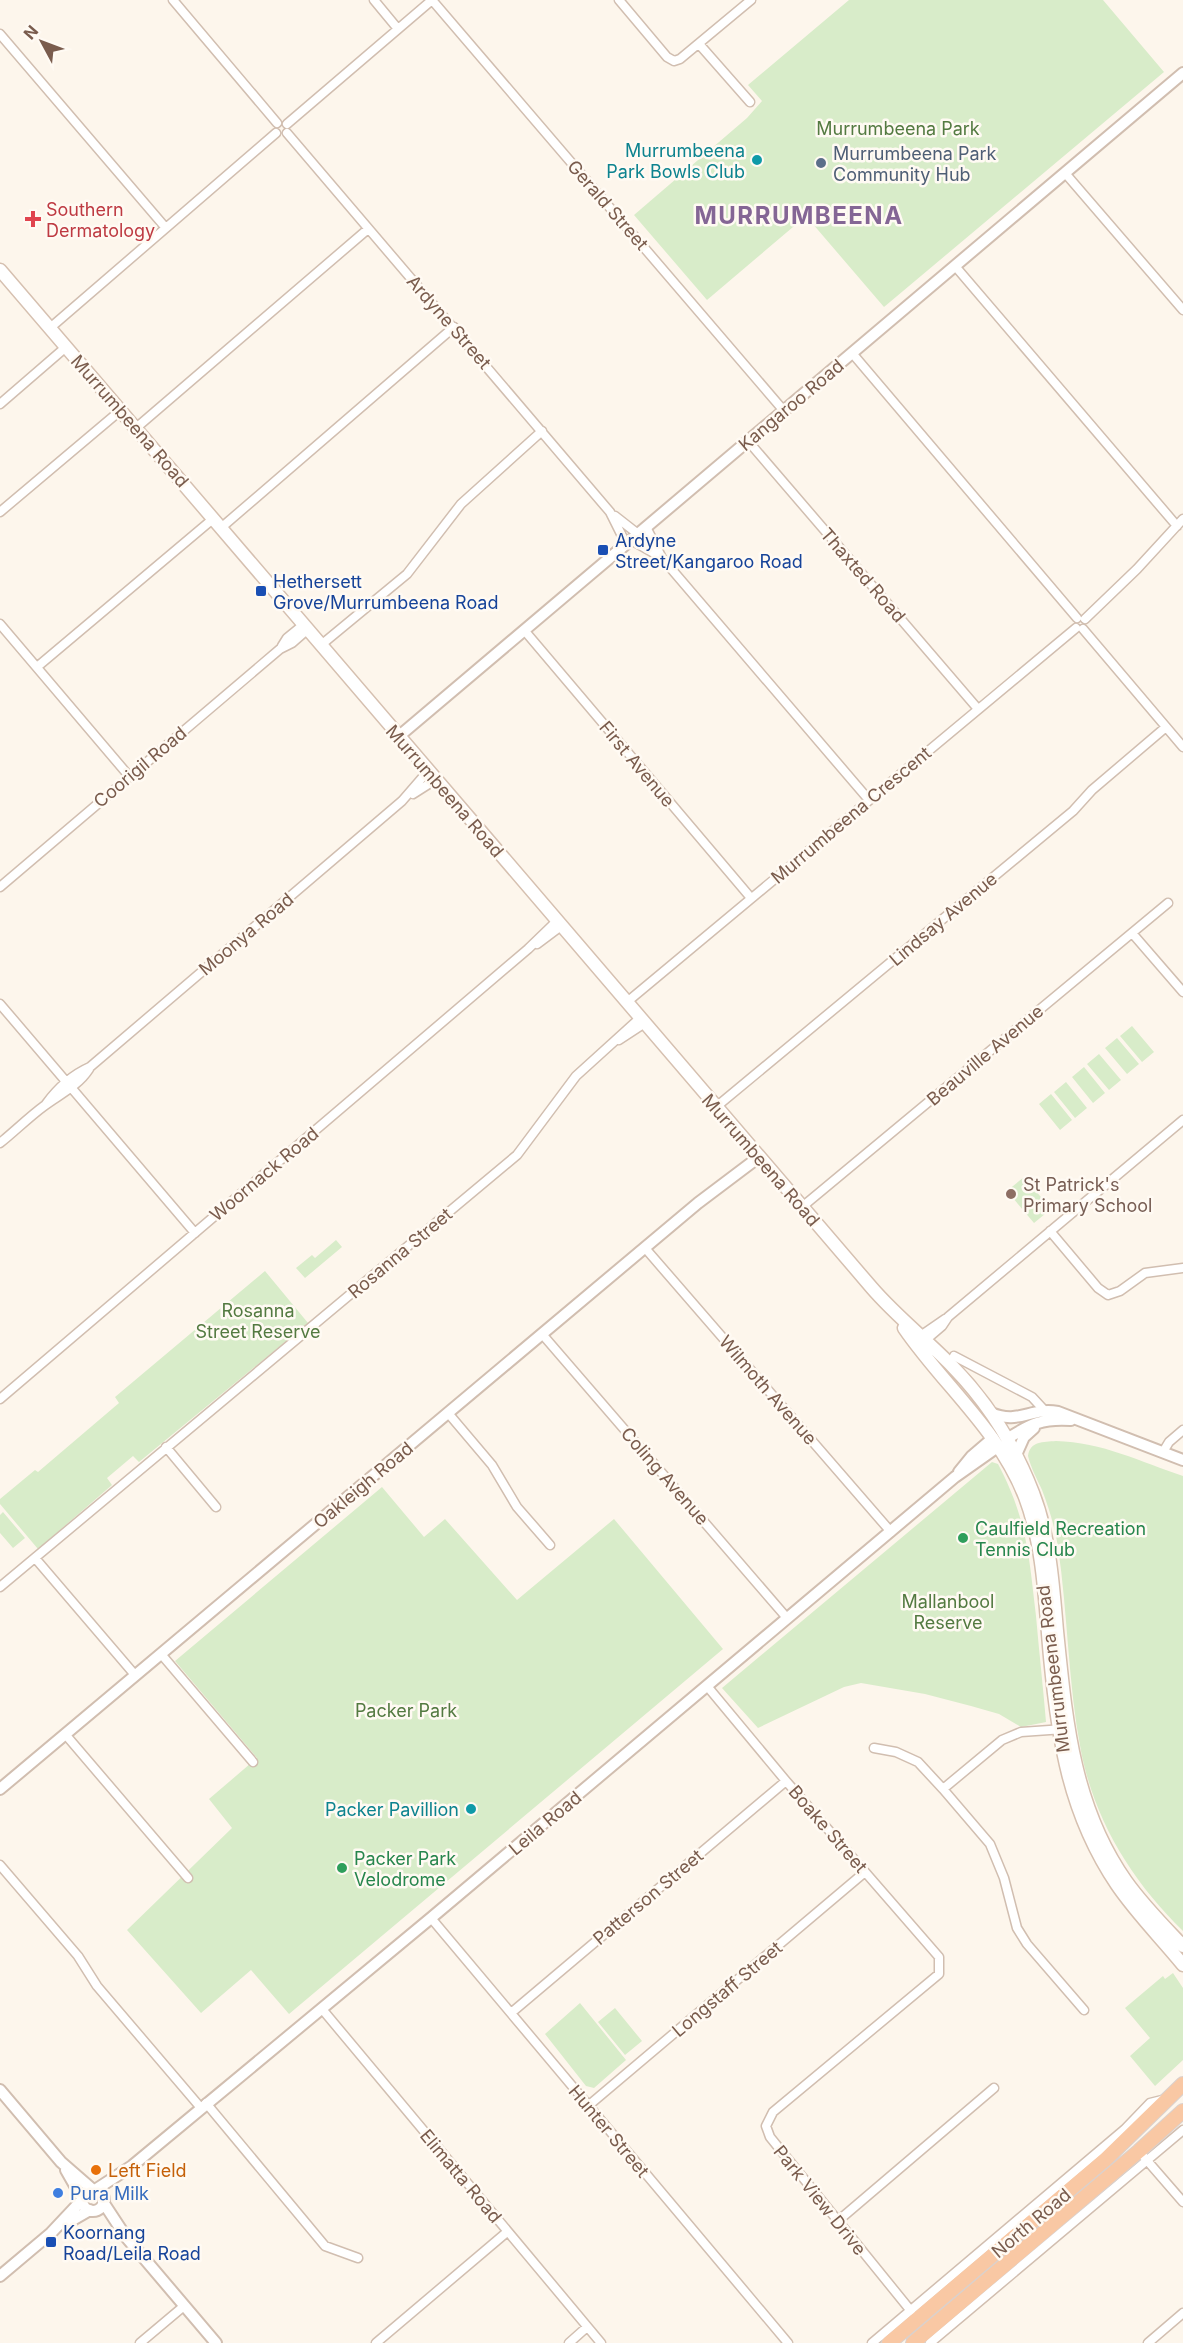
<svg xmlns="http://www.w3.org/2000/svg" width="1183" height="2343" font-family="Inter,sans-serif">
  <rect width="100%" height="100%" fill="#fdf6ec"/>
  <path fill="#d8ecc9" d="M849,0H1103L1164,72L884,307L806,216L707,300L634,215L747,118L762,101L748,85Z
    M1132,1026L1154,1052L1142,1062L1120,1036Z
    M1117,1038L1139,1064L1127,1074L1105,1048Z
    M1099,1054L1121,1080L1109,1090L1087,1064Z
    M1084,1067L1105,1093L1093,1103L1072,1077Z
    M1066,1082L1087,1108L1075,1118L1054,1092Z
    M1051,1094L1072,1120L1060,1130L1039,1104Z
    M1024,1177L1051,1209L1034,1223L1007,1191Z
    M336,1240L342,1247L305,1278L296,1268L312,1255L315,1258Z
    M265,1271L308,1323L139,1462L133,1456L107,1478L112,1485L38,1549L0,1504V1499L35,1470L38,1472L119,1403L115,1397Z
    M1056,1441C1102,1442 1141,1462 1183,1476V1931C1132,1881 1095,1822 1081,1751C1068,1684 1068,1615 1058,1547C1055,1528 1049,1508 1042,1490C1037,1479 1031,1468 1028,1456C1030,1441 1043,1442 1056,1441Z
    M992,1462L998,1464C1027,1519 1029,1556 1036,1616C1039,1651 1043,1686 1046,1722L1021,1727L999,1714L971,1706L925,1694L861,1683L844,1687L758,1728L722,1688Z
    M382,1487L424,1537L445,1519L517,1600L614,1519L723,1649L289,2014L251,1970L201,2013L127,1930L232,1828L209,1799L257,1758L175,1661Z
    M3,1512L25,1538L13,1548L0,1533V1515Z
    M1173,1973L1183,1988V2060L1155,2086L1130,2056L1150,2038L1125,2008L1163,1976L1165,1979Z
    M580,2003L626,2060L594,2088L586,2086L545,2034Z
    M615,2008L642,2041L625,2055L598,2022Z"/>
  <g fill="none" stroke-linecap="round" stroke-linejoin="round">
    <defs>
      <path id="minor" d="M173,0L277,123
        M374,0L398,29
        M432,0L784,411
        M619,0L667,57L674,61L680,59L751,0
        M0,34L165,227
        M699,44L750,102
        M287,124L432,0
        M287,133L610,512L626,544
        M1065,173L1183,310
        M955,266L1177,526
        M50,328L276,133
        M852,353L1077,618
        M0,404L66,347
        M136,428L368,229
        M748,441L978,709
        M0,512L121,410
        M615,516L638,534
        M222,527L454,327
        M646,527L662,558L869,800
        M631,540L659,556
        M1085,619L1137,569L1183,519
        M0,624L129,776
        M1083,629L1183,747
        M524,630L751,898
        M321,645L407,574L461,504L542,431
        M282,646L287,638L303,625
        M37,667L214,518
        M413,794L435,780
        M0,887L280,649L292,643L308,629
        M1132,933L1183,992
        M537,944L561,926
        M627,1002L1076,628
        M0,1004L195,1233
        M619,1040L645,1023
        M46,1104C57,1089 72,1075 90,1067L402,801L428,771
        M716,1107L1073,811L1092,790L1166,727
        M0,1143C15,1131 29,1117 44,1106C60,1094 78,1086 89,1069
        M802,1207L1168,903
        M1050,1231L1098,1288L1108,1295L1120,1291L1145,1273L1183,1268
        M645,1248L891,1532
        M542,1334L787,1618
        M916,1339L945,1319
        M921,1344L942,1326L948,1317L1183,1120
        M954,1356L1032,1397L1045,1411
        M0,1399L528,949L557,921
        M448,1413L492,1465L517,1507L550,1545
        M166,1447L216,1507
        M1163,1452L1169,1442L1183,1430
        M35,1558L135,1675
        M0,1587L517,1155L576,1076L640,1018
        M161,1654L253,1762
        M707,1686L786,1781L939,1957V1974L773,2112L766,2126L770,2137L911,2311
        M65,1734L188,1878
        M874,1748L896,1752L918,1762L943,1789L990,1844L1004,1878L1017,1928L1027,1944L1084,2010
        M943,1789L1002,1740L1021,1732L1064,1729
        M0,1865L78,1956L97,1986L201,2108
        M431,1918L788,2343
        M322,2009L601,2343
        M511,2013L786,1781
        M206,2103L325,2246L358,2258
        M588,2106L865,1872
        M1125,2129L1150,2103L1166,2099
        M1144,2157L1183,2202
        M839,2220L994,2088
        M140,2343L184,2306
        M376,2343L507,2232
        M569,2343L587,2327
        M872,2343L1125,2129L1138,2127
        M930,2343L1183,2130
        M1148,2343L1183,2313"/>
      <path id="tertiary" d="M398,737L1183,73
        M991,1413C1019,1425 1030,1407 1058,1412L1183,1460
        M1007,1439C1030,1424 1043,1418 1071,1420
        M1016,1455L1024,1437L1034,1428
        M959,1472L972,1456L993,1438
        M0,1789L698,1203L759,1157
        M0,2090L61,2162L92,2189
        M66,2170L82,2198
        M82 2200a11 11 0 1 1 22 0a11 11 0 1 1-22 0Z
        M95,2190L132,2166L431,1918L955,1477L999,1446
        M103,2202L126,2237L216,2343
        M64,2225L90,2210
        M0,2276L51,2233L82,2200"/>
      <path id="secondary" d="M0,270L872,1288C897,1317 927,1340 953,1367C988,1403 1015,1446 1033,1493C1050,1537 1053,1584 1057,1631C1066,1719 1073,1806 1126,1881C1143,1905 1163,1925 1183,1946
        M904,1328C943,1385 999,1430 1025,1497C1044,1547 1045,1604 1050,1657C1058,1740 1069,1814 1117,1885C1136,1913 1161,1938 1183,1965"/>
      <path id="trunk" d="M889,2343L1106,2159L1183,2084
        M913,2343L1139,2151L1183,2111"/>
    </defs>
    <use href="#minor" stroke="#d1beb0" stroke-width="11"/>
    <use href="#tertiary" stroke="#d1beb0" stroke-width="14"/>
    <use href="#secondary" stroke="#d6c0b0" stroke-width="15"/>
    <use href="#trunk" stroke="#dad1cd" stroke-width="16"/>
    <use href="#minor" stroke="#fff" stroke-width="8"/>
    <use href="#tertiary" stroke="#fff" stroke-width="10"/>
    <use href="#secondary" stroke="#fff" stroke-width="12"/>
    <use href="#trunk" stroke="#f9c8a4" stroke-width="14"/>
  </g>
  <g fill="#0f9aa8" stroke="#fffaf3" stroke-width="2">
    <circle cx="757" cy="160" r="6"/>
    <circle cx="471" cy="1809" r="6"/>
  </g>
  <circle fill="#5c6f8a" stroke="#fffaf3" stroke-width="2" cx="821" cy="163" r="6"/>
  <path fill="#e0444e" stroke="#fffaf3" stroke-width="2" d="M30 210h6v6h6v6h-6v6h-6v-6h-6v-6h6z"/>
  <g fill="#1a4fb4" stroke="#fffaf3" stroke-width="2">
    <rect x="597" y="544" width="12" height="12" rx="3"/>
    <rect x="255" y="585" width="12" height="12" rx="3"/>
    <rect x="45" y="2236" width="12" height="12" rx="3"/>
  </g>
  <circle fill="#8d6e63" stroke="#fffaf3" stroke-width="2" cx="1011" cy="1194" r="6"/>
  <g fill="#2e9e5b" stroke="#fffaf3" stroke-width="2">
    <circle cx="963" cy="1538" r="6"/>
    <circle cx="342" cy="1868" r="6"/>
  </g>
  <circle fill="#e8710a" stroke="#fffaf3" stroke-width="2" cx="96" cy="2170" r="6"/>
  <circle fill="#3f7fe0" stroke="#fffaf3" stroke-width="2" cx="58" cy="2193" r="6"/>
  <g text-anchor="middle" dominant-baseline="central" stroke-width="5" stroke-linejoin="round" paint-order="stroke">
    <g font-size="18" fill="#537a41" stroke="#fffaf3">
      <text x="898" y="128">Murrumbeena Park</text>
      <text x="258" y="1310">Rosanna<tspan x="258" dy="21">Street Reserve</tspan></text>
      <text x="948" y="1601">Mallanbool<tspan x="948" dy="21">Reserve</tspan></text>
      <text x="406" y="1710">Packer Park</text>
    </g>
    <g font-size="18" fill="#0d838f" stroke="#fffaf3" text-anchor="end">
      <text x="745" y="150">Murrumbeena<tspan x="745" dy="21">Park Bowls Club</tspan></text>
      <text x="459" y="1809">Packer Pavillion</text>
    </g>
    <g font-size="18" fill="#4e5e75" stroke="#fffaf3" text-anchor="start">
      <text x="833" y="153">Murrumbeena Park<tspan x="833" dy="21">Community Hub</tspan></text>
    </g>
    <g font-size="18" fill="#7a5c4d" stroke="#fffaf3">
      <text transform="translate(608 205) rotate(49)">Gerald Street</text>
      <text transform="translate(449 322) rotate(49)">Ardyne Street</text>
      <text transform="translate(791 405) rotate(-40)">Kangaroo Road</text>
      <text transform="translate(130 421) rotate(49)">Murrumbeena Road</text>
      <text transform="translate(863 575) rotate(49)">Thaxted Road</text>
      <text transform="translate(637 764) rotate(50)">First Avenue</text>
      <text transform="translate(140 767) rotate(-40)">Coorigil Road</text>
      <text transform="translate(445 791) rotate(49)">Murrumbeena Road</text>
      <text transform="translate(851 815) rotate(-40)">Murrumbeena Crescent</text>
      <text transform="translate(943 919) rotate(-40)">Lindsay Avenue</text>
      <text transform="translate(246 934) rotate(-40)">Moonya Road</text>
      <text transform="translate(985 1055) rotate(-40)">Beauville Avenue</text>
      <text transform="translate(761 1160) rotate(49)">Murrumbeena Road</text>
      <text transform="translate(264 1174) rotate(-40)">Woornack Road</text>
      <text transform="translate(400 1253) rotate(-40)">Rosanna Street</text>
      <text transform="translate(768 1390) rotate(49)">Wilmoth Avenue</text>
      <text transform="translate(665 1476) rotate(49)">Coling Avenue</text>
      <text transform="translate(363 1485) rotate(-40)">Oakleigh Road</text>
      <text transform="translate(1053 1669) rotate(-97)">Murrumbeena Road</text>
      <text transform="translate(545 1823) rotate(-40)">Leila Road</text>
      <text transform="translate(828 1829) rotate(49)">Boake Street</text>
      <text transform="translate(648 1897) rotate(-40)">Patterson Street</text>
      <text transform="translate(727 1989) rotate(-40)">Longstaff Street</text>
      <text transform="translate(609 2131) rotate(50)">Hunter Street</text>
      <text transform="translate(461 2176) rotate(50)">Elimatta Road</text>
      <text transform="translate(820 2200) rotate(51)">Park View Drive</text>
      <text transform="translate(1031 2223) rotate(-40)">North Road</text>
    </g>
    <g font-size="18" fill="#be3a42" stroke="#fffaf3" text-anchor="start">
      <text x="46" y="209">Southern<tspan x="46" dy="21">Dermatology</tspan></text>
    </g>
    <g font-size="18" fill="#164399" stroke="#fffaf3" text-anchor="start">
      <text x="615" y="540">Ardyne<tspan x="615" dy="21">Street/Kangaroo Road</tspan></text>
      <text x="273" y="581">Hethersett<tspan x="273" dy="21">Grove/Murrumbeena Road</tspan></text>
      <text x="63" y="2232">Koornang<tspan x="63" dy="21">Road/Leila Road</tspan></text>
    </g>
    <g font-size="18" fill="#785e54" stroke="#fffaf3" text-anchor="start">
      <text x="1023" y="1184">St Patrick's<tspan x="1023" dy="21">Primary School</tspan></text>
    </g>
    <g font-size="18" fill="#27864d" stroke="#fffaf3" text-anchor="start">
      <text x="975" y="1528">Caulfield Recreation<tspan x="975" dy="21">Tennis Club</tspan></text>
      <text x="354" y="1858">Packer Park<tspan x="354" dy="21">Velodrome</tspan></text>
    </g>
    <g font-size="18" fill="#c56008" stroke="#fffaf3" text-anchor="start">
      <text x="108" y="2170">Left Field</text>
    </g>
    <g font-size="18" fill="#366cbe" stroke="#fffaf3" text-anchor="start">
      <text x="70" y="2193">Pura Milk</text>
    </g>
    <g font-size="24" font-weight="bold" letter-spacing="1.5" fill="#846695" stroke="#fffaf3">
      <text x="799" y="215">MURRUMBEENA</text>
    </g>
  </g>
  <g transform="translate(42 42) rotate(311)" stroke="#fffaf3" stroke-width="4.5" paint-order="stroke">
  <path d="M0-4.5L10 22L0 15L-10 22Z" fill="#7a5c4d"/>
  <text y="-9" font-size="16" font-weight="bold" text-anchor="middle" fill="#7a5c4d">N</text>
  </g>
</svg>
